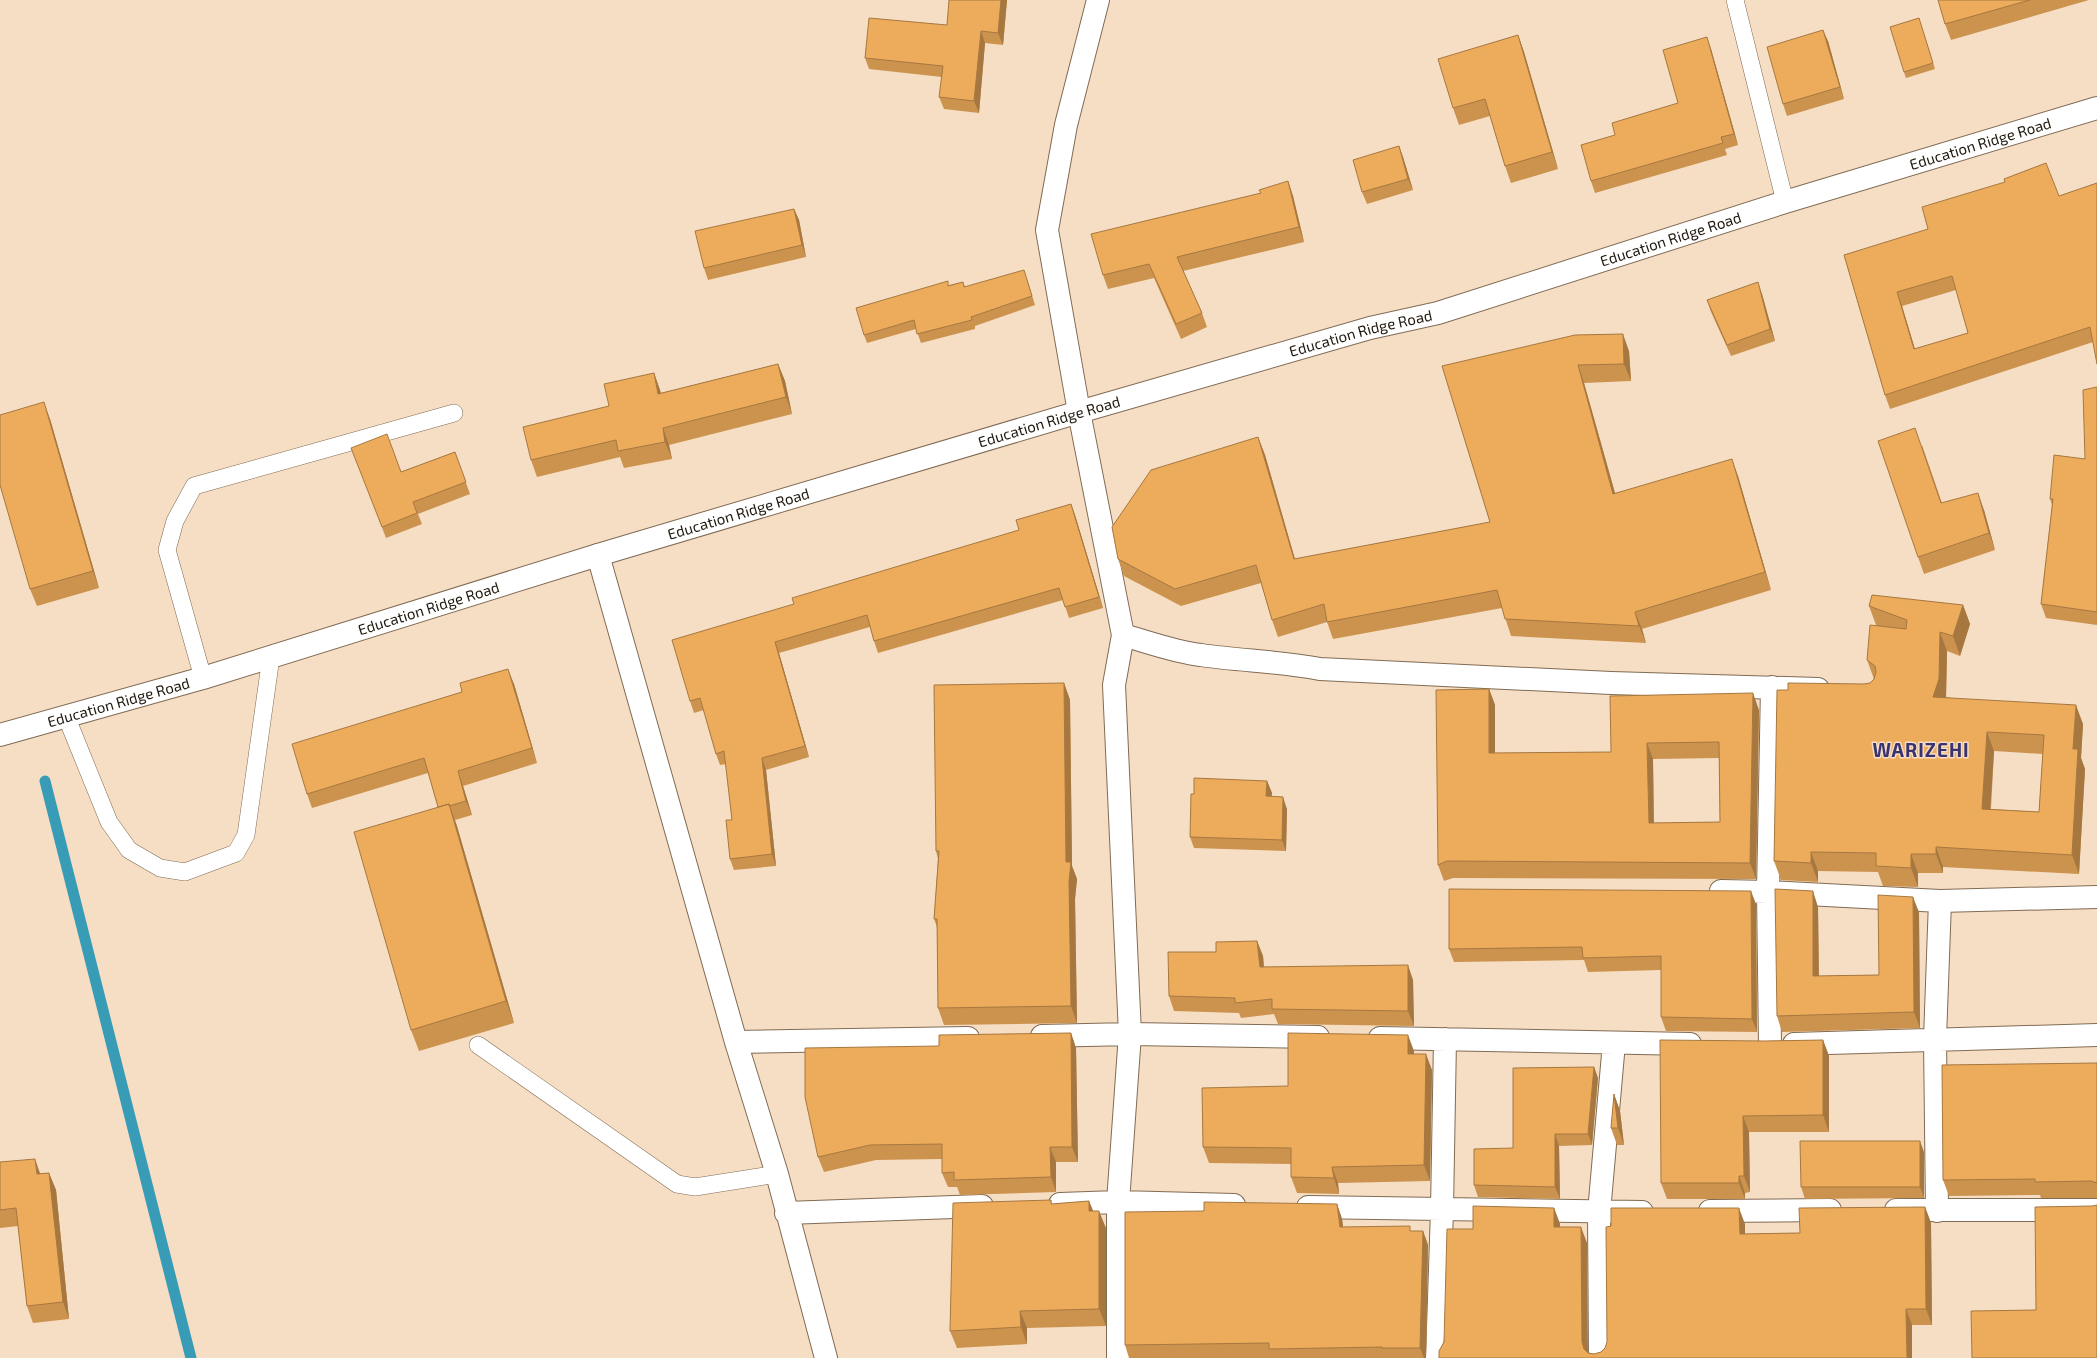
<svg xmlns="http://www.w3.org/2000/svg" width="2097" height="1358" font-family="'Exo 2',sans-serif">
  <rect width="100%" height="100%" fill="#f6dec4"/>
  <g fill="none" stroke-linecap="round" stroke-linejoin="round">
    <path stroke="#399cb7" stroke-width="11" d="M45,781L191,1358"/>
    <defs>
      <path id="lane" d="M1735,0L1785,202
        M203,678L167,550L175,521L194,486L454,413
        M66,716L109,822L129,850L160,868L185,872L236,853L246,835L271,657
        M478,1045L677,1184L695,1187L777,1174"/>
      <path id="street" d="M1098,0L1066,125L1047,230L1079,412L1123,635C1148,642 1175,652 1201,655C1241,661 1280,661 1320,669L1611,683L1818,689
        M598,555L736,1042L777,1174L826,1358
        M1721,891L1768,892L1940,901L2097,897
        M1042,1036L1130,1034L1318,1037
        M1380,1038L1690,1044
        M736,1042L968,1038
        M1794,1044L2097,1035
        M1770,1045L1768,892L1772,687
        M1060,1204L1118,1202L1234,1205
        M1308,1207L1642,1212
        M1896,1210H2097
        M1710,1211L1830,1210
        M1937,1211L1935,1039L1940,901
        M786,1213L982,1206
        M1118,1358V1202L1130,1034L1114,685L1123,635
        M1437,1358L1442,1210L1445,1039
        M1600,1358L1599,1212L1614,1043"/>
      <g id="secondary">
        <path id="s1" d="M0,735L203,678L598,555L1079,412L1370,328L1438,313L1785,202L2097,108"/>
      </g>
    </defs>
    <use href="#lane" stroke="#806b54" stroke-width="18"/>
    <use href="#street" stroke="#806b54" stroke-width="24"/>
    <use href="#secondary" stroke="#806b54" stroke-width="24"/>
    <use href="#lane" stroke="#fff" stroke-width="17"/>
    <use href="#street" stroke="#fff" stroke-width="22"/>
    <use href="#secondary" stroke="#fff" stroke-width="22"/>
  </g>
  <path fill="#cc934f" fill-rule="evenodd" d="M949,0H1007L1003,45L985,43L979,113L944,109L939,97L942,77L869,69L865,58L947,25Z
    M1938,0H2089L1951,40L1945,24Z
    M1919,18L1935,69L1906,78L1904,72Z
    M1518,35L1524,52L1558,169L1511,183L1505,166L1490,116L1459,125L1453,108Z
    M1828,41L1844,99L1787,116L1783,104Z
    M1711,49L1738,145L1725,149L1727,155L1595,193L1591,181L1678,103Z
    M1399,146L1403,157L1413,190L1367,204L1362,192Z
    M1288,181L1293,196L1304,242L1183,271L1202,313L1207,327L1181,339L1154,278L1108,289L1103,275L1261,193Z
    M2097,183L2093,342L1890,409L1885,395L1844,255L2059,196ZM1956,290L1968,333L1915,349L1902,306Z
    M794,209L799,220L806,257L708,280L704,268Z
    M1027,279L1035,305L975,326V329L921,343L916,329L867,343L864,335L949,285L963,282L965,287Z
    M1762,294L1775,341L1731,356L1711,312L1707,300Z
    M1629,351L1631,381L1584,383L1615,493L1738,476L1771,590L1642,629L1646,643L1511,636L1502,608L1333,639L1327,622L1278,637L1272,620L1261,583L1181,606L1124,576L1118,559L1258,437L1265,455L1295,559L1490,522L1442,366Z
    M778,364L785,381L792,414L669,445L672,459L624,468L620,457L537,477L531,460L609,406L654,373L661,393Z
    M2097,387V625L2046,618L2041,604L2052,505L2050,499L2085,459Z
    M50,419L99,588L37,606L30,589Z
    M1922,445L1942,503L1984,510L1995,550L1924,574L1918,557Z
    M455,452L470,494L418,514L422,524L386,538L356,459L401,472Z
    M1071,504L1075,515L1103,608L1069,618L1063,600L878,653L874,641L870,627L779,653L809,757L766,770L776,866L734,870L730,859L732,820L726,764L720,765L716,754L704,710L694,713L690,701L794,604L1019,530Z
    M1963,605L1970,624L1960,656L1947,651L1946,697L2083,724L2081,758L2085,769L2079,874L1943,867V873H1918V887L1883,886L1878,872L1818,871V882L1781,880L1774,861L1788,690L1864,684L1870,683L1874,679L1867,660L1878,626L1876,625L1869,606ZM1994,751L2043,754L2039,812L1991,809Z
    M1064,683L1070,700L1072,866L1077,879L1075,899L1077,1023L944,1025L938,1008L937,927L934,919L938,859L936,851Z
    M514,684L537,763L463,786L472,815L455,820L514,1023L419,1051L411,1030L438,807L428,773L312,808L307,794Z
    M1489,689L1495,705V753L1611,752L1759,710L1756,879L1453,878L1444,881L1438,865ZM1719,758L1720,822L1654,823L1653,759Z
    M1267,781L1272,793L1271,796L1287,809L1286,851L1194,848L1190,837L1194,794Z
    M1756,904L1757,1032L1666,1031L1661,1017V970L1588,972L1584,960L1454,962L1449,949Z
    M1818,907L1819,976L1879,975L1919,912L1920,1028L1782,1032L1777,1016Z
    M1257,941L1263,956L1264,967L1413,980L1414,1026L1278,1024L1274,1014L1241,1018L1239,1013L1174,1011L1169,996L1216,952Z
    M1071,1033L1076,1048L1078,1162H1056V1192L960,1195L957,1187H948L942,1173V1159L876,1160L824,1172L818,1157L939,1046Z
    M1823,1040L1829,1056V1132H1749L1750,1192L1745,1193V1199H1667L1661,1183L1764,1041Z
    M1414,1051V1054L1432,1070L1430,1181L1338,1183L1339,1194L1297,1193L1291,1177V1164L1209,1163L1203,1147L1288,1086Z
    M2097,1063V1198H2041L2040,1195L1949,1196L1943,1180Z
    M1594,1067L1598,1078L1592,1145L1559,1146L1560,1199L1478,1197L1474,1185L1513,1148Z
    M1614,1094L1620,1111L1624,1145H1617L1611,1128Z
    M1924,1152V1198L1805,1199L1801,1187Z
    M0,1162L41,1174L49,1173L56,1190L69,1319L33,1323L27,1306L18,1226L0,1228Z
    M1051,1200L1052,1204L1089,1201L1093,1211L1106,1228V1326L1027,1328V1344L957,1348L950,1331Z
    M1337,1204L1342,1219L1343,1227L1411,1231H1423L1428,1245L1426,1358H1129L1125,1345L1204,1211Z
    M1925,1207L1931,1223L1932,1325H1912V1358H1439L1473,1229L1554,1208L1560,1224V1227L1587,1243V1352L1594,1354L1601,1352L1745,1224V1234L1800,1233Z"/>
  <path fill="#a67840" d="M1001,0H1007L1003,45L998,33Z
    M1823,30L1828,41L1844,99L1840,87Z
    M981,31L985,43L979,113L974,101Z
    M1518,35L1524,52L1558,169L1552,152Z
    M1707,37L1711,49L1738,145L1734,134Z
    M1399,146L1403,157L1413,190L1408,179Z
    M1288,181L1293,196L1304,242L1299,227Z
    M794,209L799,220L806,257L802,245Z
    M1758,282L1762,294L1775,341L1770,329Z
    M1897,292L1902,306L1919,363L1914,349Z
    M1623,334L1629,351L1631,381L1624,364Z
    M778,364L785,381L792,414L786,397Z
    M1578,365L1584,383L1620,511L1613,494Z
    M654,373L660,390L665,411L658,394Z
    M44,402L50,419L99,588L93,571Z
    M663,428L669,445L672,459L665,442Z
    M1258,437L1265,455L1300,577L1294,559Z
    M1732,459L1738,476L1771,590L1765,572Z
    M1978,493L1984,510L1995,550L1989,533Z
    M1071,504L1075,515L1103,608L1099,597Z
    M1963,605L1970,624L1960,656L1953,636Z
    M1635,612L1642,629L1646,643L1639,626Z
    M1940,632L1947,651L1946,699L1933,697Z
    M775,642L779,653L809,757L805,746Z
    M508,669L514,684L537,763L532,748Z
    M1064,683L1070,700L1072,866L1077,879L1075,899L1077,1023L1071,1006L1066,862Z
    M1489,689L1495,705V769L1489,753Z
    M1753,693L1759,710L1756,879L1750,863Z
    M2076,705L2083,724L2081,758L2085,769L2079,874L2072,855L2073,749Z
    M1987,732L1994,751L1989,828L1982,809Z
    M1647,743L1653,759L1654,840L1649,823Z
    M762,758L766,770L776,866L772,854Z
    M458,771L463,786L472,815L466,801Z
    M1267,781L1272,793L1271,808L1266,796Z
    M1283,797L1287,809L1286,851L1282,840Z
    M449,804L457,826L514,1023L506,1001Z
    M1936,847L1943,867V873L1936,854Z
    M1811,852L1818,871V882L1811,863Z
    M1911,854L1918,873V887L1911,868Z
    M1751,891L1756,904L1757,1032L1752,1019Z
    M1813,891L1818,907L1819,992L1813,976Z
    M1913,897L1919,912L1920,1028L1914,1012Z
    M1257,941L1263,956L1265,982L1260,967Z
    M1408,965L1413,980L1414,1026L1408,1011Z
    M1071,1033L1076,1048L1078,1162L1072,1147Z
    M1408,1035L1414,1051V1070L1408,1054Z
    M1823,1040L1829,1056V1132L1823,1115Z
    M1426,1054L1432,1070L1430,1181L1424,1165Z
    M1594,1067L1598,1078L1592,1145L1588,1134Z
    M1614,1094L1620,1111L1624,1145L1618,1128Z
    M1743,1116L1749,1132L1750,1192L1744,1176Z
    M1555,1134L1559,1146L1560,1199L1555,1187Z
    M1920,1141L1924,1152V1198L1920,1187Z
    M1050,1147L1056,1162V1192L1051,1177Z
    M35,1159L41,1176L37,1174Z
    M1332,1167L1338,1183L1339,1194L1334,1178Z
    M49,1173L56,1190L69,1319L63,1302Z
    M1739,1176L1745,1193V1199L1739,1183Z
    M1089,1201L1096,1218L1089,1211Z
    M1337,1204L1342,1219L1345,1242L1340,1227Z
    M1925,1207L1931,1223L1932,1325L1926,1309Z
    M1554,1208L1560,1224V1243L1554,1227Z
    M1739,1208L1745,1224V1250L1740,1234Z
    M1099,1211L1106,1228V1326L1099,1309Z
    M1581,1227L1587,1243L1588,1358L1582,1342Z
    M1423,1231L1428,1245L1426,1358H1424L1420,1348Z
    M1906,1309L1912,1325V1358H1907Z
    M1020,1311L1027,1328V1344L1021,1327Z"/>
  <path fill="#edab5c" stroke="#a67840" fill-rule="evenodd" d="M949,0H1001L998,33L981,31L974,101L939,97L943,66L865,58L869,18L947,25Z
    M1938,0H2030L1945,24Z
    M1919,18L1933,63L1904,72L1890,27Z
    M1823,30L1840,87L1783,104L1767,47Z
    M1518,35L1552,152L1505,166L1485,99L1453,108L1438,59Z
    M1707,37L1734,134L1721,137L1723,143L1591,181L1581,145L1615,135L1612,123L1678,103L1663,50Z
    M1399,146L1408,179L1362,192L1353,160Z
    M2046,163L2059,196L2097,183V364L2090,327L1885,395L1844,255L1928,229L1922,207L2005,182L2004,179ZM1952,276L1968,333L1914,349L1897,292Z
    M1288,181L1299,227L1177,257L1202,313L1176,324L1149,264L1103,275L1091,234L1261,193L1259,190Z
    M794,209L802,245L704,268L695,231Z
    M1024,270L1032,296L971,317L972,320L917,334L914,320L864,335L856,308L948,281V286L963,282L964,287Z
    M1758,282L1770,329L1727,345L1707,300Z
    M1623,334L1624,364L1578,365L1613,494L1732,459L1765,572L1635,612L1639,626L1505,619L1497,590L1327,622L1324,604L1272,620L1256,565L1175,589L1118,559L1112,527L1151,470L1258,437L1294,559L1490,522L1442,366L1575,335Z
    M778,364L786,397L663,428L665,442L618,451L616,440L531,460L523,427L609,406L604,384L654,373L658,394Z
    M2097,387V612L2041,604L2053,499H2050L2054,455L2085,459L2083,390Z
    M44,402L93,571L30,589L0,485V415Z
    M1915,428L1941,503L1978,493L1989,533L1918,557L1878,441Z
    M387,434L401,472L455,452L466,482L413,502L417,513L382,527L351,448Z
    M1071,504L1099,597L1065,607L1059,588L874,641L867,615L775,642L805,746L762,758L772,854L730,859L726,820H732L724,751L716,754L700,698L690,701L672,640L794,604L792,598L1019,530L1016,520Z
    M1872,595L1963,605L1953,636L1940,632L1939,679L1933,697L2076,705L2073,749H2078L2072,855L1936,847V854H1911V868L1876,866V853L1811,852V863L1774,861L1777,690H1788V683L1864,684L1870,683L1874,679L1876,672L1875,666L1867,660L1870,625L1906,629L1907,620L1869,606ZM1987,732L2044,735L2039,812L1982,809Z
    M508,669L532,748L458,771L466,801L449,806V804L438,807L424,758L307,794L292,744L462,692L460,683Z
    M1064,683L1066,862H1071L1069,882L1071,1006L938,1008L937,919H934L939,851H936L934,685Z
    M1489,689V753L1611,752L1610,696L1753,693L1750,863L1447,861L1438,865L1436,690ZM1719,742L1720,822L1649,823L1647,743Z
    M1194,778L1267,781L1266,796L1283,797L1282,840L1190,837L1191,794H1194Z
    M449,804L506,1001L411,1030L354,832Z
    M1449,889L1751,891L1752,1019L1661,1017V956L1583,958L1582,947L1449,949Z
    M1775,889L1813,891V976L1879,975L1878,895L1913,897L1914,1012L1777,1016Z
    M1257,941L1260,967L1408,965V1011L1272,1009V999L1235,1003V998L1169,996L1168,952H1216V942Z
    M1071,1033L1072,1147H1050L1051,1177L954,1180V1172L942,1173V1144L870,1145L818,1157L805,1097V1048L939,1046V1035Z
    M1288,1033L1408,1035V1054H1426L1424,1165L1332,1167L1334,1178L1291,1177V1148L1203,1147L1202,1088L1288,1086Z
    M1660,1040L1764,1041L1823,1040V1115L1743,1116L1744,1176H1739V1183H1661Z
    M2097,1063V1183L2091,1181L2035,1182V1179L1943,1180L1942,1065Z
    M1594,1067L1588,1134H1555V1187L1474,1185V1149L1513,1148V1068Z
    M1614,1094L1618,1128H1611Z
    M1800,1141H1920V1187H1801Z
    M35,1159L37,1174L49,1173L63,1302L27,1306L16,1208L0,1210V1162Z
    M1051,1200V1204L1089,1201V1211H1099V1309L1020,1311L1021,1327L950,1331L953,1203Z
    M1204,1202L1337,1204L1340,1227L1410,1226V1231H1423L1420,1348H1382V1347L1269,1349V1343L1125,1345V1212L1204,1211Z
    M2097,1205V1358H1972L1971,1311L2036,1310L2035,1207L2092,1206Z
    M1473,1206L1554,1208V1227H1581L1582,1342L1584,1349L1588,1353L1594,1354L1601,1352L1605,1348L1607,1342L1606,1227L1611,1226V1208H1739L1740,1234L1800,1233L1799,1208L1925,1207L1926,1309H1906L1907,1358H1439V1351L1444,1342L1447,1229H1473Z"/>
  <g text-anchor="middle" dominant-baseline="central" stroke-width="3" stroke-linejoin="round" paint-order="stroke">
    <g font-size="15" fill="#20180e" stroke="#f6dec4">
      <text stroke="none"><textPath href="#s1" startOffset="2067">Education Ridge Road</textPath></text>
      <text stroke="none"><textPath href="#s1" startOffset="1743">Education Ridge Road</textPath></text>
      <text stroke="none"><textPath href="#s1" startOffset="1419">Education Ridge Road</textPath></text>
      <text stroke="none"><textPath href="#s1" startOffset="1095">Education Ridge Road</textPath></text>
      <text stroke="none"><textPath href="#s1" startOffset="771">Education Ridge Road</textPath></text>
      <text stroke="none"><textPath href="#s1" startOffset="447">Education Ridge Road</textPath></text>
      <text stroke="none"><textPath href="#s1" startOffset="123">Education Ridge Road</textPath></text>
    </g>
    <g font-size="19" font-weight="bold" letter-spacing="1" fill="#39336f" stroke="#f6dec4">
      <text x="1921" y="749">WARIZEHI</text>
    </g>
  </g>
</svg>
